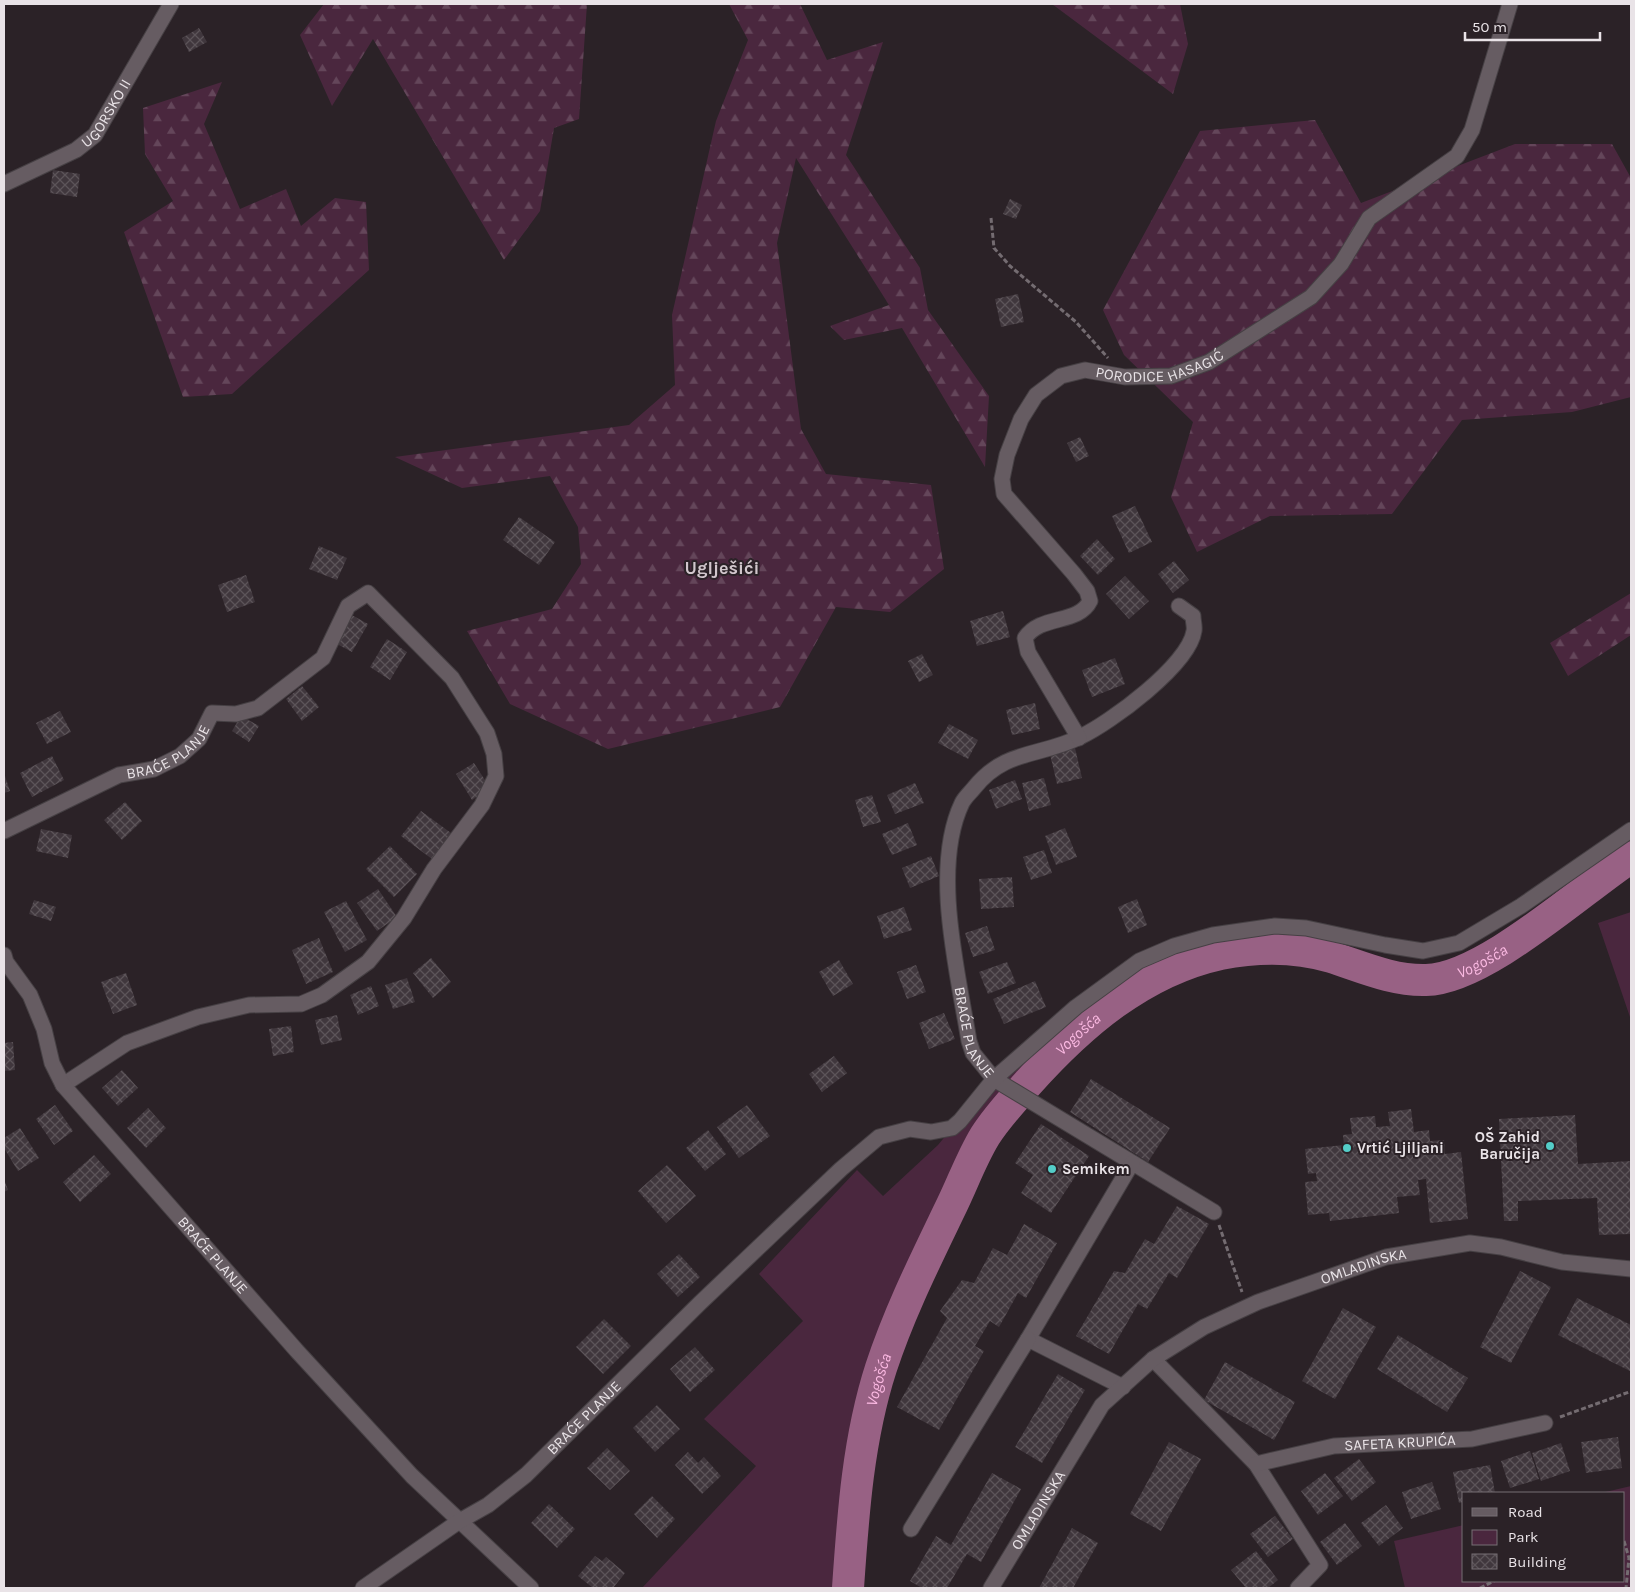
<svg xmlns="http://www.w3.org/2000/svg" width="1635" height="1592" font-family="Karla,sans-serif">
  <defs>
    <pattern id="forest-firs" width="22" height="20" patternUnits="userSpaceOnUse" patternTransform="scale(1.25)"><rect width="22" height="20" fill="#4a273e"/><path d="M5 1l3.5 6h-7zM16 11l3.5 6h-7z" fill="#64465a"/></pattern>
    <pattern id="building-cross-hatch" width="8" height="8" patternUnits="userSpaceOnUse" patternTransform="scale(1.25)"><rect width="8" height="8" fill="#40373d"/><path d="M0 0l8 8M0 8l8-8" fill="none" stroke="#5c5459"/></pattern>
  </defs>
  <rect width="100%" height="100%" fill="#2b2227"/>
  <path fill="#4a273e" d="M1631,912V1020L1598,923Z
    M1174,946L1182,966C1119,994 1073,1032 1027,1084C1012,1101 997,1117 985,1137C965,1170 951,1208 934,1243C903,1307 875,1374 862,1445C854,1492 852,1541 848,1588H642L756,1466L704,1419L803,1321L759,1274L857,1170L883,1196L938,1145L952,1128L1076,1007Z
    M1631,1486V1588H1405L1394,1541L1464,1525V1581H1624V1493H1601Z"/>
  <path fill="url(#forest-firs)" d="M324,4H587L579,119L554,128L540,211L504,260L373,39L332,106L300,35Z
    M729,4H800L827,60L883,42L846,155L920,268L928,310L989,396L985,467L902,328L844,340L830,326L889,305L796,158L777,243L801,429L826,474L931,485L944,569L890,612L836,607L780,707L608,749L510,704L467,631L552,609L581,564L578,527L550,476L462,488L395,457L629,425L675,385L672,315L716,121L748,40Z
    M1052,4H1180L1188,44L1173,94Z
    M222,82L204,124L240,209L286,189L301,226L335,198L366,202L369,270L232,394L183,397L124,232L173,201L145,154L143,108Z
    M1315,120L1361,203L1515,144H1612L1631,178V397L1572,412L1462,420L1392,514L1270,516L1197,552L1171,497L1193,422L1124,355L1103,310L1200,131Z
    M1631,593V635L1568,676L1550,643Z"/>
  <g fill="none" stroke-linecap="round" stroke-linejoin="round">
    <path stroke="#986184" stroke-width="32" id="s1" d="M848,1588C853,1515 858,1439 881,1368C899,1313 925,1261 950,1209C962,1185 971,1159 985,1136C997,1117 1013,1100 1028,1083C1080,1025 1142,971 1220,954C1256,947 1295,946 1331,957C1362,967 1393,981 1426,980C1484,979 1581,890 1631,857"/>
  </g>
  <path fill="url(#building-cross-hatch)" d="M199,28L207,42L189,52L182,38Z
    M53,170L80,174L77,197L50,193Z
    M1010,199L1022,205L1016,219L1003,214Z
    M1018,294L1024,322L1001,327L995,299Z
    M1080,437L1089,456L1076,462L1067,443Z
    M1135,506L1152,542L1129,553L1112,516Z
    M519,517L555,542L539,565L503,540Z
    M1097,539L1115,559L1098,575L1080,556Z
    M319,546L347,558L337,580L309,569Z
    M1174,561L1189,580L1173,593L1158,574Z
    M246,575L255,602L227,612L218,585Z
    M1125,576L1149,601L1129,619L1106,594Z
    M1003,611L1010,637L977,646L970,621Z
    M350,614L368,624L352,652L335,643Z
    M387,639L407,652L390,680L370,667Z
    M922,654L933,675L919,682L908,661Z
    M1115,658L1125,684L1092,697L1082,670Z
    M302,686L319,707L302,721L286,699Z
    M1035,703L1040,729L1012,735L1006,710Z
    M60,711L71,732L47,744L36,723Z
    M241,716L259,726L249,742L232,731Z
    M949,724L978,740L968,759L938,743Z
    M1075,748L1082,778L1057,784L1050,754Z
    M52,756L64,780L32,797L20,773Z
    M474,763L490,788L472,800L456,774Z
    M4,773L10,791L4,793Z
    M1044,778L1051,805L1029,811L1022,783Z
    M1015,780L1022,799L996,809L989,790Z
    M915,783L924,803L895,814L887,795Z
    M872,795L881,822L863,827L855,800Z
    M125,802L142,821L122,840L104,820Z
    M421,811L451,833L432,859L401,836Z
    M908,823L917,845L892,855L882,834Z
    M1065,828L1077,857L1056,865L1045,836Z
    M41,829L72,835L68,858L36,851Z
    M390,846L417,874L394,897L366,869Z
    M1044,850L1052,873L1031,880L1023,857Z
    M931,856L939,876L910,888L902,868Z
    M1012,877L1014,907L981,909L979,879Z
    M378,889L397,917L377,931L357,903Z
    M1137,899L1147,925L1128,933L1118,907Z
    M34,900L56,907L51,921L29,914Z
    M346,901L367,940L345,952L324,912Z
    M904,907L912,930L884,939L877,916Z
    M987,926L995,950L973,957L965,933Z
    M319,938L333,972L306,984L292,950Z
    M431,958L451,982L433,998L413,973Z
    M839,960L853,984L833,996L819,972Z
    M1007,962L1016,983L988,994L979,972Z
    M916,965L926,992L907,999L897,972Z
    M126,973L137,1005L113,1014L101,982Z
    M407,978L415,1002L393,1009L385,985Z
    M1035,981L1046,1007L1004,1024L993,999Z
    M371,986L379,1006L358,1015L350,995Z
    M944,1013L955,1039L929,1049L919,1023Z
    M337,1015L342,1040L321,1045L315,1020Z
    M291,1026L294,1052L273,1056L269,1029Z
    M13,1042L15,1070L4,1071V1043Z
    M834,1056L847,1073L822,1092L809,1074Z
    M122,1070L138,1088L118,1106L102,1088Z
    M1091,1079L1170,1128L1148,1162L1070,1112Z
    M55,1105L73,1131L54,1145L36,1119Z
    M747,1105L770,1136L739,1158L717,1127Z
    M148,1108L166,1128L146,1148L127,1128Z
    M1411,1109L1414,1132L1429,1130L1430,1141L1444,1140L1445,1154L1461,1152L1468,1219L1430,1223L1426,1179L1418,1180L1420,1195L1397,1197L1399,1213L1330,1221L1329,1213L1308,1215L1305,1182L1317,1181L1316,1173L1308,1174L1305,1149L1344,1145L1343,1135L1352,1134L1350,1118L1375,1116L1376,1127L1390,1126L1388,1112Z
    M1575,1115L1578,1164L1631,1161V1234L1599,1235L1597,1198L1518,1201V1221H1504L1499,1119Z
    M1041,1124L1089,1156L1051,1213L1021,1193L1033,1175L1015,1163Z
    M20,1128L39,1158L18,1171L4,1148V1138Z
    M708,1130L726,1154L705,1171L686,1148Z
    M94,1155L111,1174L80,1202L63,1182Z
    M667,1165L696,1196L666,1223L638,1191Z
    M4,1179L8,1190L4,1192Z
    M1177,1206L1209,1224L1177,1278L1169,1273L1147,1309L1138,1304L1109,1354L1076,1336L1114,1271L1125,1273L1145,1239L1154,1244Z
    M1024,1224L1057,1243L1026,1298L1018,1293L999,1327L990,1321L975,1346L984,1351L939,1430L897,1407L947,1318L940,1311L962,1280L974,1283L993,1248L1007,1255Z
    M679,1254L700,1277L678,1297L657,1274Z
    M1520,1271L1551,1287L1511,1363L1480,1347Z
    M1577,1298L1631,1325L1630,1371L1558,1335Z
    M1343,1308L1376,1327L1335,1399L1302,1381Z
    M604,1319L631,1346L603,1374L576,1347Z
    M1398,1335L1468,1378L1447,1412L1377,1369Z
    M695,1347L715,1370L690,1392L670,1369Z
    M1225,1362L1295,1402L1274,1440L1204,1400Z
    M1058,1374L1085,1390L1042,1463L1015,1447Z
    M657,1405L680,1429L655,1452L633,1428Z
    M1618,1437L1622,1468L1586,1473L1581,1442Z
    M1169,1442L1201,1459L1161,1531L1130,1514Z
    M1561,1443L1570,1471L1541,1481L1532,1453Z
    M607,1448L630,1471L610,1490L587,1468Z
    M1530,1451L1539,1479L1510,1488L1501,1461Z
    M688,1452L698,1463L704,1457L721,1476L702,1494L675,1465Z
    M1359,1459L1376,1482L1352,1501L1334,1478Z
    M1490,1465L1495,1493H1464V1502L1459,1503L1453,1472Z
    M992,1473L1021,1489L981,1562L967,1554L947,1588H922L910,1581L936,1536L951,1545Z
    M1325,1473L1343,1496L1318,1515L1301,1491Z
    M1432,1482L1441,1509L1411,1519L1402,1492Z
    M652,1496L675,1519L657,1538L634,1514Z
    M549,1504L575,1529L557,1548L531,1523Z
    M1386,1505L1403,1528L1379,1546L1361,1523Z
    M1275,1516L1293,1539L1268,1557L1250,1534Z
    M1345,1523L1362,1546L1337,1565L1320,1542Z
    M1072,1528L1098,1543L1073,1588H1039Z
    M1256,1551L1278,1580L1268,1588H1246L1231,1570Z
    M595,1556L602,1561L606,1557L625,1573L613,1588H593L578,1576Z"/>
  <g fill="none" stroke-linecap="round" stroke-linejoin="round">
    <defs>
      <g id="street">
        <path id="s2" d="M4,184L76,150L95,135L171,4"/>
        <path id="s3" d="M1179,606L1193,616C1193,621 1195,627 1194,631C1189,665 1110,723 1080,737C1040,757 1005,749 974,788C970,793 965,797 962,803C931,868 958,973 969,1041L973,1053L994,1079L1214,1212"/>
        <path id="s4" d="M1079,738L1028,652L1025,638C1041,614 1078,625 1090,601L1087,591L1074,574L1004,494L1002,479L1007,455L1021,419L1036,395L1061,376L1085,370L1125,377L1171,376L1209,362L1311,297L1341,264L1369,218L1457,156L1472,130L1510,4"/>
        <path id="s5" d="M4,831L119,775L154,769L180,756L199,739L212,713L236,714L258,708L323,658L348,606L368,593L452,678L487,733L494,754L496,776L482,805L434,869L404,918L368,962L322,995L301,1004L249,1005L198,1017L127,1043L63,1085"/>
        <path id="s6" d="M4,955L6,962L30,995L44,1029L52,1063L63,1085L297,1351L412,1476L531,1588"/>
        <path d="M1153,1359L1256,1464L1320,1565L1298,1588"/>
        <path d="M1123,1387L1028,1339L1132,1163"/>
        <path id="s7" d="M1256,1464L1334,1446L1472,1439L1545,1423"/>
        <path d="M911,1529L1028,1339"/>
        <path id="s8" d="M363,1588L458,1522L488,1505L526,1475L700,1303L841,1169L879,1137L910,1129L931,1132L952,1128L960,1121L994,1079L1076,1007L1139,961L1174,946L1213,935L1275,926L1306,928L1385,945L1423,951L1459,943L1521,906L1631,830"/>
        <path id="s9" d="M991,1588L1102,1405L1153,1359L1204,1327L1258,1302L1386,1257L1470,1243L1501,1247L1562,1262L1631,1269"/>
      </g>
    </defs>
    <use href="#street" stroke="#464044" stroke-width="17"/>
    <path stroke="#746c71" stroke-width="3" stroke-dasharray="5 2.5" stroke-linecap="butt" d="M991,218L994,248L1010,266L1076,322L1108,358
      M1219,1225L1242,1292
      M1560,1417L1629,1392L1631,1393
      M1624,1541L1629,1558L1626,1588
      M1480,1588L1494,1581"/>
    <use href="#street" stroke="#665c62" stroke-width="15"/>
  </g>
  <g fill="#54cdc8" stroke="#2b2227" stroke-width="2">
    <circle cx="1550" cy="1146" r="5"/>
    <circle cx="1347" cy="1148" r="5"/>
    <circle cx="1052" cy="1169" r="5"/>
  </g>
  <g text-anchor="middle" dominant-baseline="central" stroke-width="4" stroke-linejoin="round" paint-order="stroke">
    <g font-size="15" fill="#e9e3e7" stroke="#2b2227">
      <text stroke="none"><textPath href="#s2" startOffset="128">UGORSKO II</textPath></text>
      <text stroke="none"><textPath href="#s4" startOffset="569">PORODICE HASAGIĆ</textPath></text>
      <text stroke="none"><textPath href="#s5" startOffset="184">BRAĆE PLANJE</textPath></text>
      <text stroke="none"><textPath href="#s3" startOffset="565">BRAĆE PLANJE</textPath></text>
      <text stroke="none"><textPath href="#s6" startOffset="371">BRAĆE PLANJE</textPath></text>
      <text stroke="none"><textPath href="#s9" startOffset="514">OMLADINSKA</textPath></text>
      <text stroke="none"><textPath href="#s8" startOffset="280">BRAĆE PLANJE</textPath></text>
      <text stroke="none"><textPath href="#s7" startOffset="146">SAFETA KRUPIĆA</textPath></text>
      <text stroke="none"><textPath href="#s9" startOffset="91">OMLADINSKA</textPath></text>
    </g>
    <g font-size="15" font-weight="bold" fill="#e9e3e7" stroke="#2b2227" text-anchor="start">
      <text x="1540" y="1137" text-anchor="end">OŠ Zahid<tspan x="1540" dy="17">Baručija</tspan></text>
      <text x="1357" y="1148">Vrtić Ljiljani</text>
      <text x="1062" y="1169">Semikem</text>
    </g>
    <g font-size="16" font-style="italic" fill="#fbb9e2" stroke="#2b2227">
      <text stroke="none"><textPath href="#s1" startOffset="1051">Vogošća</textPath></text>
      <text stroke="none"><textPath href="#s1" startOffset="616">Vogošća</textPath></text>
      <text stroke="none"><textPath href="#s1" startOffset="211">Vogošća</textPath></text>
    </g>
    <g font-size="18" font-weight="bold" fill="#d1c6cc" stroke="#2b2227">
      <text x="722" y="568">Uglješići</text>
    </g>
  </g>
  <rect width="1635" height="1592" fill="none" stroke="#e9e3e7" stroke-width="10"/>
  <rect x="1462" y="1492" width="162" height="90" fill="#2b2227" stroke="#776f74"/>
  <rect x="1472" y="1508" width="25" height="8" fill="#665c62" stroke="#776f74"/>
  <text x="1508" y="1517" font-size="15" fill="#e9e3e7">Road</text>
  <rect x="1472" y="1530" width="25" height="15" fill="#4a273e" stroke="#776f74"/>
  <text x="1508" y="1542" font-size="15" fill="#e9e3e7">Park</text>
  <rect x="1472" y="1554" width="25" height="15" fill="url(#building-cross-hatch)" stroke="#776f74"/>
  <text x="1508" y="1567" font-size="15" fill="#e9e3e7">Building</text>
  <path d="M1465 32v8h135v-8" fill="none" stroke="#e9e3e7" stroke-width="2.5"/>
  <text x="1472" y="32" font-size="15" fill="#e9e3e7" stroke="#2b2227" stroke-width="4" paint-order="stroke">50 m</text>
</svg>
